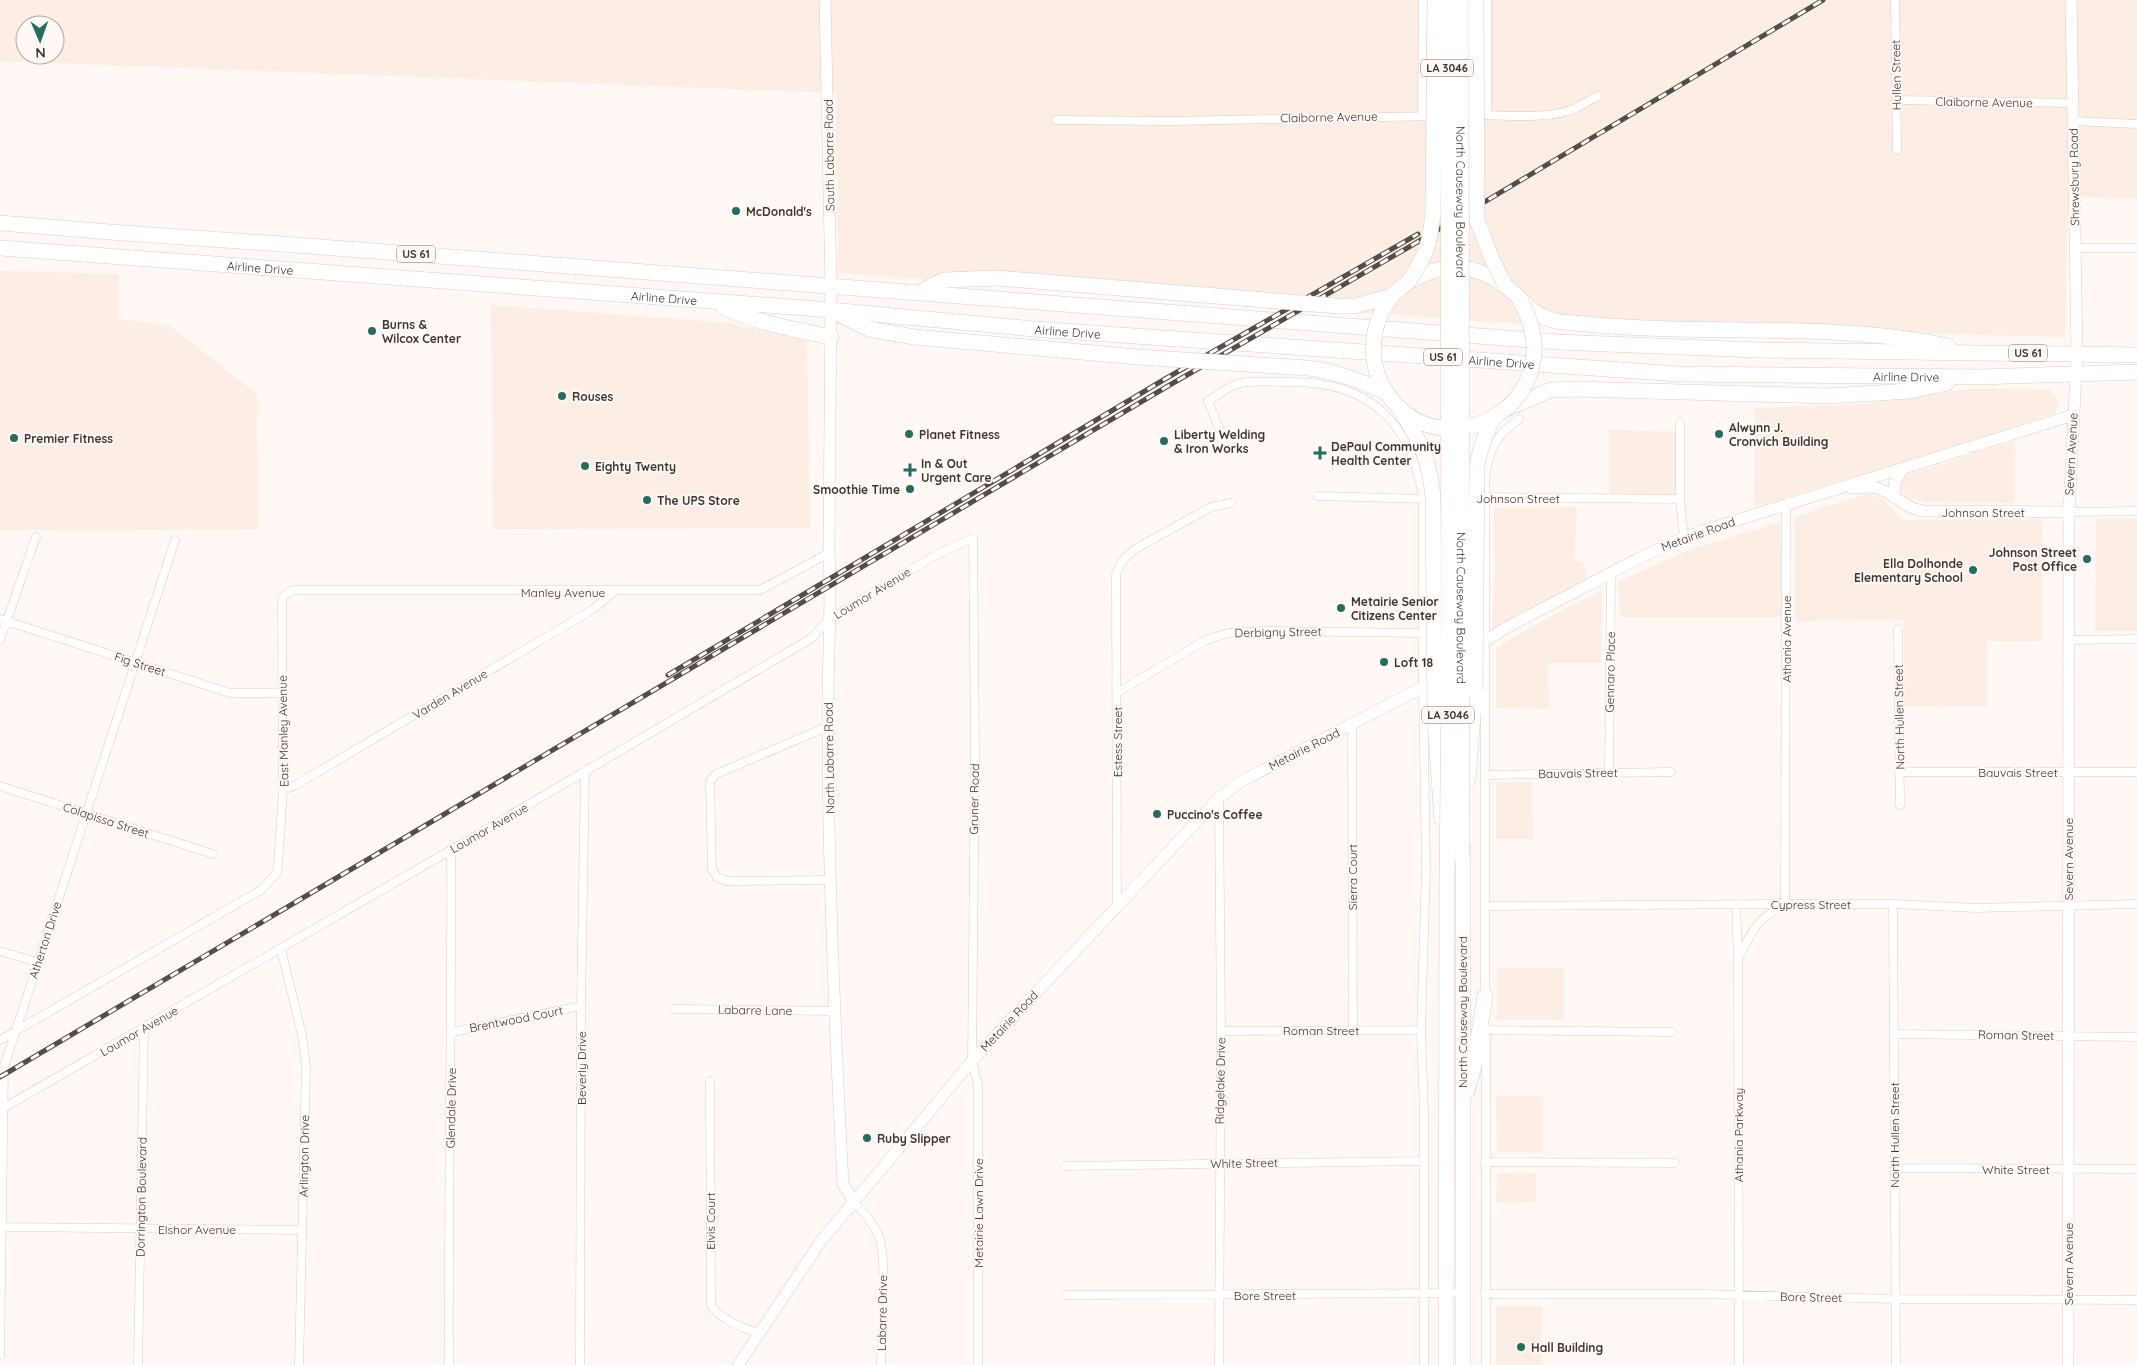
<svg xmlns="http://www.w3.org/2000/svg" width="2137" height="1365" font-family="Quicksand,sans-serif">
  <rect width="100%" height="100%" fill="#fff8f5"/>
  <path fill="#fcede5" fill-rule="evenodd" d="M0,0H2137V199L2068,196L2065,337L1505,323L838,273L836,93L0,61ZM25,25H55V55H25Z
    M0,271L119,274V319L169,325L257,394L258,529L0,530Z
    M491,305L730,323L807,341L810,528L493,529Z
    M1967,389H2049L2057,397L2059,404L2055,413L1970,442L1754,507L1755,408L1865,404Z
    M1609,430L1677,432L1676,492L1673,495H1609Z
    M2015,441V503L1926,502L1907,496L1900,489V482L1906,475Z
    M1866,494H1870L1883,499L1903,520L2042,519V641H1987V707L1904,706V620L1795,621V517Z
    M1577,507L1574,560L1584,564L1587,578L1492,632L1495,566L1494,508Z
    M2137,518V631H2095L2096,519Z
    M1780,522L1782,617H1620L1618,582L1686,551Z
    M1600,591L1602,593L1601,663H1548L1549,709L1496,708V648L1547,618Z
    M1532,782L1533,839H1496V783Z
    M1497,968H1564V1020H1497Z
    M1496,1096H1543V1152H1497Z
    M1497,1173H1536V1201L1496,1202Z
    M1496,1306H1542V1365H1496Z"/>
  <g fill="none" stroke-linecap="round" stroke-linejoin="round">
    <defs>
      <path id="street" d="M1895,0L1897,150
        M1897,100L2072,103
        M1474,115C1504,115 1546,120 1574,109C1582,105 1590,100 1598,96
        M1487,115V0
        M1422,116L1423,0
        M1056,120L1172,121L1435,116
        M2073,121L2137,124
        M2075,248H2137
        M1680,423V499L1684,537
        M1219,428L1208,401C1217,396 1227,387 1238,384C1247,380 1275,382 1287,382C1368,380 1411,420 1423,499V687L1426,870L1421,1030L1424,1111V1365
        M1317,496L1427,499
        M1481,497L1680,499
        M2069,512L2137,511
        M0,619L230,693H283
        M1898,629L1900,805
        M0,640L36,537
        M2069,640L2137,639
        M1118,692L1206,640L1228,633L1266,631L1423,633
        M1352,725L1353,1030
        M827,727L716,774L710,781L712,869L717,877L727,881L831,880
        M1609,772L1611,573
        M1899,772H2137
        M1485,775L1671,772
        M0,786L213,854
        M283,790L294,786L592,610L614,592
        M1893,904L1896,1365
        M1736,905L1738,959L1739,1365
        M1485,906L1785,904H1893L1977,908L2137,904
        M1117,907L1116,575C1120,562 1126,556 1137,548L1211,507L1231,503
        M281,949L302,1035L306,1067L299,1365
        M0,951L37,962
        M1738,959C1752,930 1757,919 1785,904L1786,505
        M1485,997V476C1491,445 1494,438 1519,419
        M675,1009L834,1011
        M1486,1030L1671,1032
        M1221,1031L1421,1030
        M452,1032L581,1006
        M1894,1034L2137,1037
        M0,1040L261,890L277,873L278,864L283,790L282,601L283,597L292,590H760L829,553
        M710,1081L711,1305C720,1320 743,1327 758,1334
        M0,1110L451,850L812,638L829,619L934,556L973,538L975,749L972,1061L978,1084V1365
        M1485,1162L1675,1163
        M1065,1166L1423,1161
        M1894,1168L2137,1169
        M854,1203C863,1211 872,1222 878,1234C888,1254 882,1338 881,1365
        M2,1227L302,1230
        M1485,1294H1702L1897,1299L2137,1300
        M1067,1295L1463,1293
        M0,1355L4,1067L175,540
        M138,1365L144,1029
        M449,1365C448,1193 452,1022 451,850
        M580,1365L581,1006L585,771
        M1219,1365L1221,1031L1219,798
        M1486,1365V1029"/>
      <path id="secondary" d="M825,0L831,288L829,553C832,611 827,669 828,727C828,879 835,1032 843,1184L854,1203
        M1852,488C1860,488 1869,486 1876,488C1894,492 1905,509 1923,511L2069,512
        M1895,498L1894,484L1903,468
        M1472,650C1503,627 1541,610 1575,592C1616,570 1656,548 1699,532L2073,415
        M738,1365L821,1241L972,1061L1219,798L1242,781L1423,687L1440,675
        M2068,1365L2069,512L2077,354L2071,0"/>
      <g id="highway">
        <path d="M0,223L110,232L282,244L1557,342L1757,350L2137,355"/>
        <path id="s1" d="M0,248L831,310L1034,329L1679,374L1979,377L2137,372"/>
        <path d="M1409,281C1440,264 1474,262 1504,285C1525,300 1526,313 1556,321C1565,323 1576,323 1586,324C1615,327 1643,328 1673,329C1764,331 1858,327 1948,346"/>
        <path d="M918,293L944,280L998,278"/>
        <path d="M722,306C755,323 794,329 831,337"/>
        <path d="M839,314L869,329L914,337"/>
        <path d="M1508,408L1551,390L1577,389L1829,396L1910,391L1947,383"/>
        <path d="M1435,721L1442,819"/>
        <path d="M1468,779L1475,691"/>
        <path d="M1467,1091L1473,1070L1485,996"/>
        <path d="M1446,1365L1447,880"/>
        <path d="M1463,1365V847"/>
      </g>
    </defs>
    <use href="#street" stroke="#ddcdc4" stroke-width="9"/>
    <use href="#secondary" stroke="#ddcdc4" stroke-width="12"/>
    <use href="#highway" stroke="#ddcdc4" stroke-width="16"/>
    <use href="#street" stroke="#fff" stroke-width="8"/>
    <use href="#secondary" stroke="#fff" stroke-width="11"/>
    <use href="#highway" stroke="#fff" stroke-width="15"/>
    <defs>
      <path id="rail" d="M668,675L1165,379L1418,234
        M0,1077L1168,386L1409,247L1823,0"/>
    </defs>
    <use href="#rail" stroke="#544e4a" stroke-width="5"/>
    <use href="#rail" stroke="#fff8f5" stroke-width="3" stroke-dasharray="9" stroke-linecap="butt"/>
    <defs>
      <g id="highway-bridge">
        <path d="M1435,0L1433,214C1431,230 1429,247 1421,261C1417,268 1413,275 1409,281C1404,286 1397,290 1392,296C1370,323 1367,363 1386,392C1443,477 1576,401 1521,302"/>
        <path id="s2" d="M1461,0L1462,858"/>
        <path d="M1476,0L1477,220L1492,259L1505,285"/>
        <path d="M998,278L1337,306H1355L1392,296"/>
        <path d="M914,337L1138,357L1307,368C1336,371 1360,381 1386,392"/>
        <path d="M1401,411C1421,443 1430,460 1433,498L1435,721"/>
        <path d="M1475,691L1477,465L1481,448L1492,419"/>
        <path d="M1447,880L1449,684L1448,0"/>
      </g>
    </defs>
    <use href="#highway-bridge" stroke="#ddcdc4" stroke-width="16" stroke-linecap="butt"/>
    <use href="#highway-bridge" stroke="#fff" stroke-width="15"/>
  </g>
  <g fill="#256c61" stroke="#fff8f5" stroke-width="2">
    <circle cx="736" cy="211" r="5"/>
    <circle cx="372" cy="331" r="5"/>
    <circle cx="562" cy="396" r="5"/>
    <circle cx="909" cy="434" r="5"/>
    <circle cx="1719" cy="434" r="5"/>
    <circle cx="14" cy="438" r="5"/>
    <circle cx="1164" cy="441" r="5"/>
    <path d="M1317.5 445.5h5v5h5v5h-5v5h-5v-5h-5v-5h5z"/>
    <circle cx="585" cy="466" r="5"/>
    <path d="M907.5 462.5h5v5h5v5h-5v5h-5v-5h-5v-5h5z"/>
    <circle cx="910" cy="489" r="5"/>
    <circle cx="647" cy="500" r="5"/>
    <circle cx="2087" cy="559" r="5"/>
    <circle cx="1973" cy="570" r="5"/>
    <circle cx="1341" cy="608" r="5"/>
    <circle cx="1384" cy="662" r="5"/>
    <circle cx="1157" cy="814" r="5"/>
    <circle cx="867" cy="1138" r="5"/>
    <circle cx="1521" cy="1347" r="5"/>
  </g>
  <g text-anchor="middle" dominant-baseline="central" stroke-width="4" stroke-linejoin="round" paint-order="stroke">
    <g fill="#fff8f5" stroke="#77716d" stroke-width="1">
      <rect x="1421" y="59.5" width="52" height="17" rx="4"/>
      <rect x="397" y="245.5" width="38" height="17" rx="4"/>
      <rect x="2009" y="344.5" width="38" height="17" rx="4"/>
      <rect x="1424" y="348.5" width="38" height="17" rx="4"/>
      <rect x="1422" y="706.5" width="52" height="17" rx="4"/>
    </g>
    <g font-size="11" font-weight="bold" fill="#3d3733">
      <text x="1447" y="68">LA 3046</text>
      <text x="416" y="254">US 61</text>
      <text x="2028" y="353">US 61</text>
      <text x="1443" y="357">US 61</text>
      <text x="1448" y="715">LA 3046</text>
    </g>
    <g font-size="12" fill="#3d3733" stroke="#fff8f5">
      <text transform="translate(1896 75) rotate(-91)">Hullen Street</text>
      <text transform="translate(1984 102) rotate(1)">Claiborne Avenue</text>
      <text transform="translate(1329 117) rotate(-1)">Claiborne Avenue</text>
      <text transform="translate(829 155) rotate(-91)">South Labarre Road</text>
      <text transform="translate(2074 177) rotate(-91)">Shrewsbury Road</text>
      <text stroke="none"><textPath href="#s2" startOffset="202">North Causeway Boulevard</textPath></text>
      <text stroke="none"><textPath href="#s1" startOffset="261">Airline Drive</textPath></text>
      <text stroke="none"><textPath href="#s1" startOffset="666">Airline Drive</textPath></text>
      <text stroke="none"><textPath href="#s1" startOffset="1071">Airline Drive</textPath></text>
      <text stroke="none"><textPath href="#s1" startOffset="1506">Airline Drive</textPath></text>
      <text stroke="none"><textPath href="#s1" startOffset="1911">Airline Drive</textPath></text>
      <text transform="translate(2071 454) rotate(-87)">Severn Avenue</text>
      <text x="1518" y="498">Johnson Street</text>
      <text x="1983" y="512">Johnson Street</text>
      <text transform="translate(1698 534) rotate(-20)">Metairie Road</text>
      <text x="563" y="592">Manley Avenue</text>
      <text transform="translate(872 593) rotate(-31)">Loumor Avenue</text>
      <text stroke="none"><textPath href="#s2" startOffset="608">North Causeway Boulevard</textPath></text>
      <text transform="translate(1278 632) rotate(-1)">Derbigny Street</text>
      <text transform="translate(1786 639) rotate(-90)">Athania Avenue</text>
      <text transform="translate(140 664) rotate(18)">Fig Street</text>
      <text transform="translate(1610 672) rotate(-89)">Gennaro Place</text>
      <text transform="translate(450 694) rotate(-31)">Varden Avenue</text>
      <text transform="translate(1899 717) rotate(-91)">North Hullen Street</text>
      <text transform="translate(283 731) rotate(-91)">East Manley Avenue</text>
      <text transform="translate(1117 742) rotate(-90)">Estess Street</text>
      <text transform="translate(1304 749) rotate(-27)">Metairie Road</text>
      <text transform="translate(829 758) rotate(-91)">North Labarre Road</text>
      <text x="2018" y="772">Bauvais Street</text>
      <text transform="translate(1578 773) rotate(-1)">Bauvais Street</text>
      <text transform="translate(974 799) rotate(-89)">Gruner Road</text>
      <text transform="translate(106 820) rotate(18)">Colapissa Street</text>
      <text transform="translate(489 828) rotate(-30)">Loumor Avenue</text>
      <text transform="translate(2068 859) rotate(-90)">Severn Avenue</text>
      <text transform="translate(1352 877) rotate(-90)">Sierra Court</text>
      <text x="1811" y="904">Cypress Street</text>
      <text transform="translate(45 940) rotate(-72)">Atherton Drive</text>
      <text transform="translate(755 1010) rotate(1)">Labarre Lane</text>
      <text transform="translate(1462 1012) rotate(-90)">North Causeway Boulevard</text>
      <text transform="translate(516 1019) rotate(-11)">Brentwood Court</text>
      <text transform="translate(1009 1021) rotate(-47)">Metairie Road</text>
      <text x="1321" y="1030">Roman Street</text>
      <text transform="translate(139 1031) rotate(-30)">Loumor Avenue</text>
      <text transform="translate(2016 1035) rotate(1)">Roman Street</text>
      <text transform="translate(581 1068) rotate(-90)">Beverly Drive</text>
      <text transform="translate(1220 1081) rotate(-89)">Ridgelake Drive</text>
      <text transform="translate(451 1108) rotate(-89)">Glendale Drive</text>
      <text transform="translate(1738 1135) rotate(-90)">Athania Parkway</text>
      <text transform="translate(1894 1135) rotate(-90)">North Hullen Street</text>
      <text transform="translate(304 1156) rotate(-89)">Arlington Drive</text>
      <text transform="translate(1244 1163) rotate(-1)">White Street</text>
      <text x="2016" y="1169">White Street</text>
      <text transform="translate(141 1197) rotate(-89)">Dorrington Boulevard</text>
      <text transform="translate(978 1213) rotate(-90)">Metairie Lawn Drive</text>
      <text transform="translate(710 1221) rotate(-90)">Elvis Court</text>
      <text x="197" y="1229">Elshor Avenue</text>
      <text transform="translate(2068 1264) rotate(-90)">Severn Avenue</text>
      <text x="1265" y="1295">Bore Street</text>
      <text transform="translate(1811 1297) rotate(1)">Bore Street</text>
      <text transform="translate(882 1313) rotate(-89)">Labarre Drive</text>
    </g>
    <g font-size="12" font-weight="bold" fill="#3d3733" stroke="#fff8f5" text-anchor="start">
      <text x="746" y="211">McDonald's</text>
      <text x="382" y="324">Burns &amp;<tspan x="382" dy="14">Wilcox Center</tspan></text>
      <text x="572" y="396">Rouses</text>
      <text x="1729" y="427">Alwynn J.<tspan x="1729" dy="14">Cronvich Building</tspan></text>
      <text x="919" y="434">Planet Fitness</text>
      <text x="1174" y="434">Liberty Welding<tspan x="1174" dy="14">&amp; Iron Works</tspan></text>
      <text x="24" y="438">Premier Fitness</text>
      <text x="1331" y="446">DePaul Community<tspan x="1331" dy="14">Health Center</tspan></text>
      <text x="921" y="463">In &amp; Out<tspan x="921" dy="14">Urgent Care</tspan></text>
      <text x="595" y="466">Eighty Twenty</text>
      <text x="900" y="489" text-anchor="end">Smoothie Time</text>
      <text x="657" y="500">The UPS Store</text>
      <text x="2077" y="552" text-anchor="end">Johnson Street<tspan x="2077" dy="14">Post Office</tspan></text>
      <text x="1963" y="563" text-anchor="end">Ella Dolhonde<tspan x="1963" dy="14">Elementary School</tspan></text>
      <text x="1351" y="601">Metairie Senior<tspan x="1351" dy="14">Citizens Center</tspan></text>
      <text x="1394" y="662">Loft 18</text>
      <text x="1167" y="814">Puccino's Coffee</text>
      <text x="877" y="1138">Ruby Slipper</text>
      <text x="1531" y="1347">Hall Building</text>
    </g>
  </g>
  <g transform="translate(40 40) rotate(178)"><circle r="24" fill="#fff8f5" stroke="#b1aba7"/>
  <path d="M0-4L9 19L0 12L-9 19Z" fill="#256c61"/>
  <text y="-8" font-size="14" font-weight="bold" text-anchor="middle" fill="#3d3733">N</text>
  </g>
</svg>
